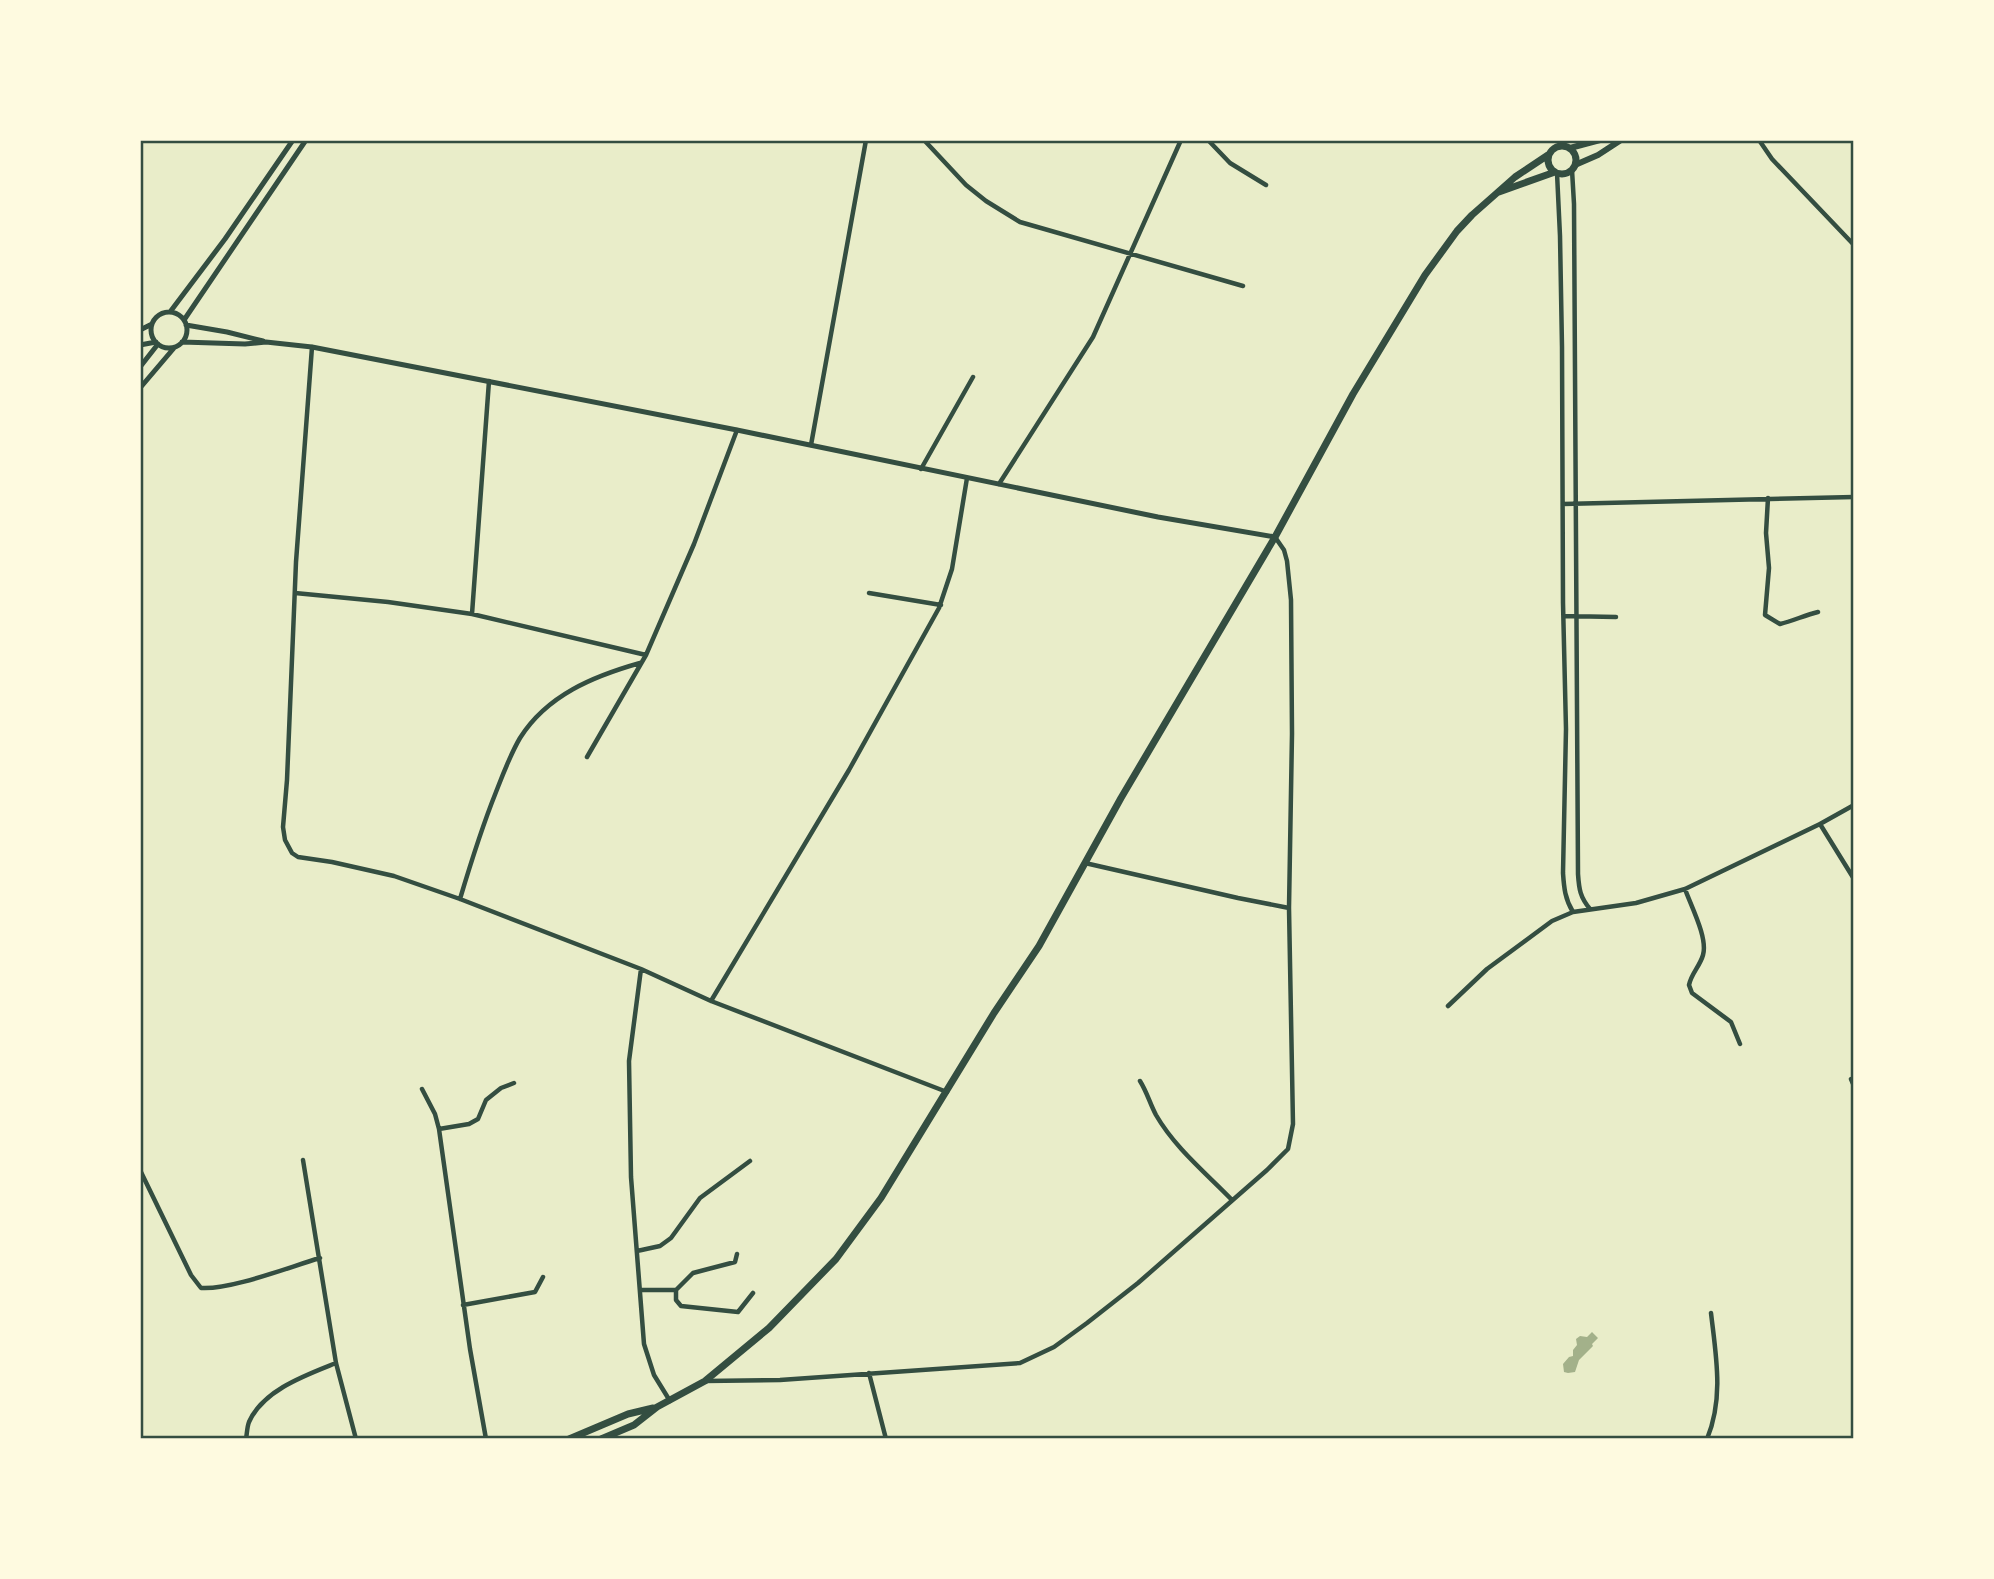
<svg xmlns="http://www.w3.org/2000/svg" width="1994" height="1579" font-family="Figtree,sans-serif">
  <rect width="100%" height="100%" fill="#e9edc9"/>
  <path fill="#a3b18a" d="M1592,1332L1598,1338L1592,1344L1593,1346L1579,1360L1575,1372L1568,1373L1564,1372L1563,1364L1569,1357L1573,1356V1350L1577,1345L1576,1339L1580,1336L1587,1337Z"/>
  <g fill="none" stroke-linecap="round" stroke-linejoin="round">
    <path stroke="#344e41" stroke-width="4.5" d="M924,140L966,185L986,201L1020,222L1243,286
      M1208,140L1230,163L1266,185
      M1759,140L1772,159L1854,245
      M1572,170L1574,204L1578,874C1579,889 1580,897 1590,909
      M1557,173L1560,236L1562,347L1563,603L1566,729L1563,873C1564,888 1565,899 1573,912
      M312,347L296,562L287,780L283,827L285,840L292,853L298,857L332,862L394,876L460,899L641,969L711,1001L947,1092
      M811,445L866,140
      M921,469L973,377
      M999,484L1093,337L1181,140
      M1768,498L1766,533L1769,568L1765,615L1780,624C1793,621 1805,615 1818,612
      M1563,504L1854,497
      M295,593L388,602L472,614L646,655
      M869,593L941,605
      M472,614L489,381
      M1564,616L1616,617
      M587,757L646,655L694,544L737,430
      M1820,824L1854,879
      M1085,863L1238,898L1289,908
      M1685,889C1691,906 1708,938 1703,955C1700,966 1691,974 1689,985L1692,993L1731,1022L1740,1044
      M460,899C471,862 482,827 496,792C503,774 510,755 520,738C547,695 594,676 640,663
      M641,969L629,1061L631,1177L644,1344L654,1375L670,1401
      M711,1001L849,770L939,608L952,569L967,478
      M1448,1006L1487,969L1552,921L1573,912L1636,903L1685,889L1820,824L1854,805
      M1851,1079L1854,1086
      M1140,1081C1147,1092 1150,1104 1156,1115C1175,1148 1207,1174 1232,1200
      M422,1089L435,1114L439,1129L470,1349L486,1439
      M439,1129L469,1124L478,1119L486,1100L501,1088L514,1083
      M303,1160L336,1363L356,1439
      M140,1170L191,1275L201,1288C231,1290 289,1267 320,1258
      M637,1251L660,1246L671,1238L700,1198L750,1161
      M737,1254L735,1262L693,1273L676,1290V1300L681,1306L738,1312L753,1293
      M640,1290H676
      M463,1305L535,1292L543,1277
      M869,1373L886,1439
      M705,1381L780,1380L1020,1363L1054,1347L1087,1323L1138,1283L1267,1170L1288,1149L1293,1124L1289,908L1292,734L1291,600L1287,561L1284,550L1275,537
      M246,1439C247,1434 247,1427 249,1422C263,1390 306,1375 336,1363
      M1707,1439C1724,1398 1716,1356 1711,1313"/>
    <path stroke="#344e41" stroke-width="5" d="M170,312L225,239L293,140
      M151 330a18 18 0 1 1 36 0a18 18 0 1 1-36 0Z
      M184,320L306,140
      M186,325L227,332L263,341
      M140,330L152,324
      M182,342L245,344L266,342L312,347L737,430L1158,517L1275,537
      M140,345L156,342
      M140,367L158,344
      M140,388L174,348"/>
    <path stroke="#344e41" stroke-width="6" d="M1570,148L1600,140
      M1575,165L1598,155L1621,140"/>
    <path stroke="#344e41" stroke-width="7" d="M1548 160a14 14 0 1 1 28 0a14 14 0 1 1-28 0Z
      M1499,192L1555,172
      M569,1439L628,1414L653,1408
      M601,1439L634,1425L657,1407L705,1381L769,1328L836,1259L881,1198L994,1013L1039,946L1121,798L1275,537L1353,394L1425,275L1457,231L1472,215L1515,177L1548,155"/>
  </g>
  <rect width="1994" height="1579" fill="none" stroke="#fefae0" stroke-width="284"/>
  <rect x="142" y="142" width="1710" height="1295" fill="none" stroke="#344e41" stroke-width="2.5"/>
</svg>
